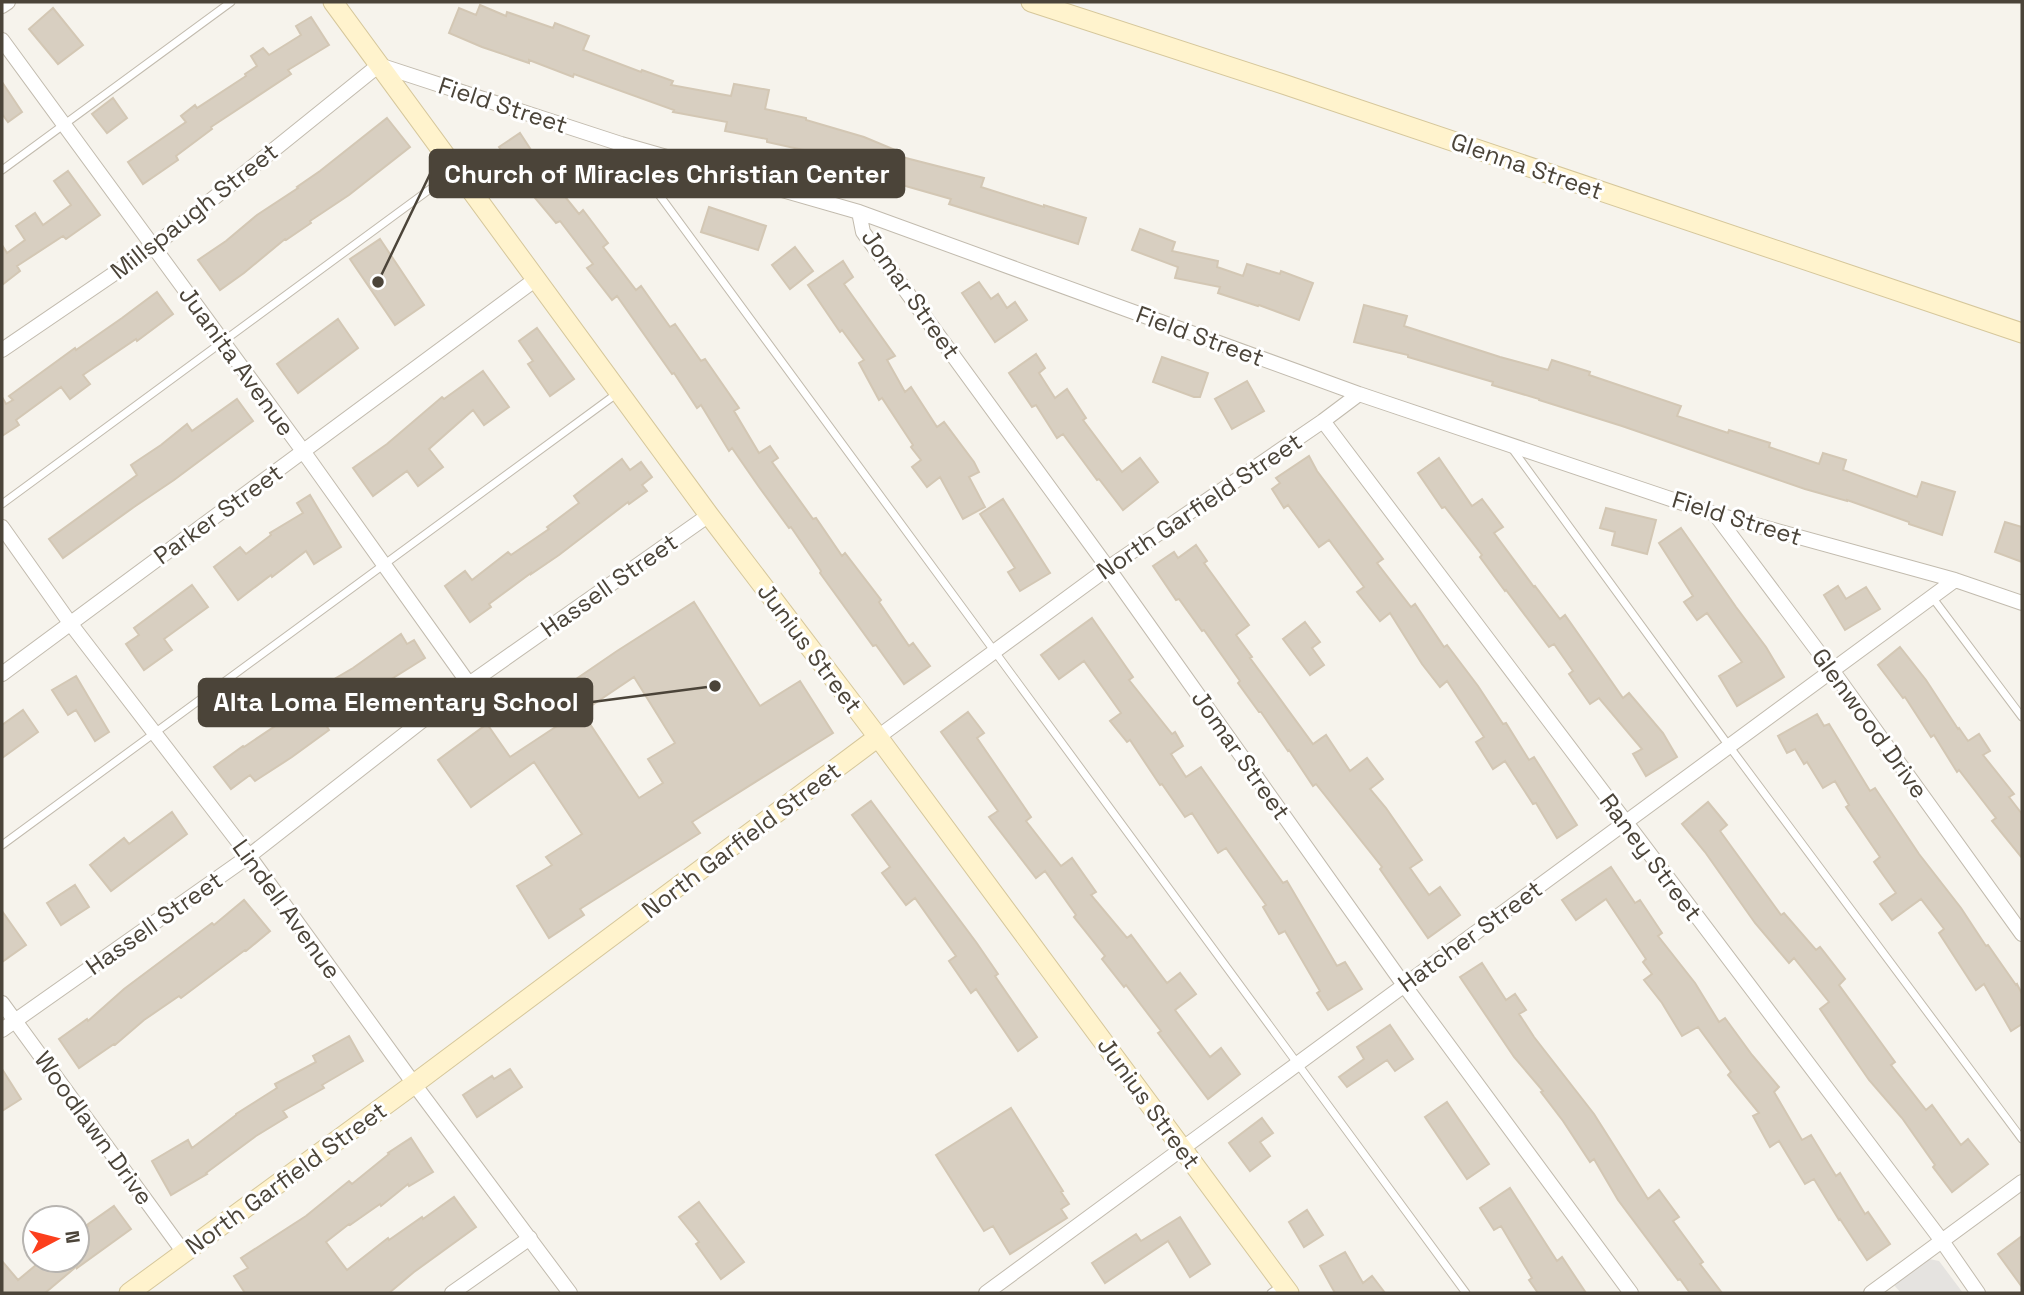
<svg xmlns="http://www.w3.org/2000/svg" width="2024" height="1295" font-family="'Space Grotesk',sans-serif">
  <rect width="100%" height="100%" fill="#f6f3ec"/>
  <path fill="#e5e3e0" d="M1929,1259L1939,1261L1963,1293H1901L1894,1285Z"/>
  <path fill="#d8cfc1" stroke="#d3c7b4" stroke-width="2" fill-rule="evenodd" d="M480,5L506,16L507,12L553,28L555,23L589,36L583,50L641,72L642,70L673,81L671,85L731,96L734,84L769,90L765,109L806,118V120L864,137L900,152L898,156L984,178L981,187L1044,207V205L1086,218L1078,244L949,204L951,199L888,181L887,184L858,172L859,170L816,158L817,153L767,142V139L725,131L727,122L673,112L674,110L574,74L573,77L529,60V63L482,47L449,33L459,8L476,15Z
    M53,8L83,45L58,64L29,29Z
    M311,17L329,45L288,70L291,74L211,127L212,129L176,156L178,160L143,184L128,162L186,122L181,116L195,105L197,108L246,76L245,74L257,66L251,56L263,48L269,55L301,35L296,26Z
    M2,82L22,112L8,122L2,114Z
    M113,98L127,118L107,133L92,114Z
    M387,118L410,147L349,195L310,221L311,223L286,240L285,239L244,273L220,290L198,260L226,241L257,215L298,188L297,187L320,171Z
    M520,133L548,176L554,172L567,188L562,193L579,214L583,210L608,243L603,247L636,290L641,286L670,327L675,324L701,361L705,359L739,408L734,411L759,453L770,446L778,458L772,462L813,519L816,518L842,556L845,553L881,600L879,602L909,646L913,643L930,666L904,684L876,645L873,646L820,573L821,571L791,527L789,528L759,487L732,448L729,451L701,405L697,408L674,373L672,374L617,296L612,300L587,268L593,264L560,221L556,223L520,180L499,147Z
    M68,171L100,215L66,239L63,236L17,266L20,271L2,285V245L7,253L25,240L16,226L35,213L43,225L71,205L54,181Z
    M709,207L766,226L758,250L701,232Z
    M1140,229L1175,242L1172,251L1218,261L1217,267L1243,276L1247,264L1280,274L1281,271L1313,283L1299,320L1259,305L1258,306L1218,293L1220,287L1175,278L1178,267L1132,250Z
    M380,239L424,305L395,325L350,259Z
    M795,247L813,271L790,289L772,265Z
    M843,261L853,277L844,284L895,356L887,360L905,392L911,387L937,427L944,422L974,462L979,472L969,477L985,507L963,519L940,477L927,487L912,467L921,460L911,447L913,445L882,398L879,400L859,363L864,360L842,330L840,332L808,285Z
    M979,282L991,299L998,294L1007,308L1015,302L1027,320L995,342L962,293Z
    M157,292L173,314L137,341L136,339L83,375L90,384L70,399L61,387L16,420L19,425L2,436V397L6,404L13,400L9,396L75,348L76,350L122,318Z
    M1364,305L1407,316L1404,326L1500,357L1548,370L1552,360L1590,372L1589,375L1681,406L1677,416L1728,433L1729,430L1770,443L1769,447L1819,464L1823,453L1846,460L1843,470L1917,497L1922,482L1955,492L1942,535L1909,524V522L1847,500V501L1805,489L1622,426L1539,400V399L1492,385L1493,382L1408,357V355L1354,342Z
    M338,319L358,348L298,393L277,364Z
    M537,328L574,379L550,396L528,364L533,361L519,341Z
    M1036,354L1045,368L1039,373L1055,398L1067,389L1086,418L1083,420L1122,472L1140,458L1158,482L1123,510L1099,479L1097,480L1063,434L1057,438L1036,405L1032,407L1009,373Z
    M1162,357L1208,373L1200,397H1194L1153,382Z
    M483,371L509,407L484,425L473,410L429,449L443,467L418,486L407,471L373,496L353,468L387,444L442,397L444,399Z
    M1247,381L1264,411L1232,429L1215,399Z
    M237,399L253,421L174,480L134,507L63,558L49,539L137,475L131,465L161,445L187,424L192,431Z
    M1309,456L1317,471L1383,559L1377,563L1411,607L1415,604L1444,647L1447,645L1478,686L1503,724L1506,723L1529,760L1534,757L1577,825L1557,838L1536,803L1533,804L1505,761L1493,769L1476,742L1484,737L1447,681L1440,687L1422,664L1390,613L1380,621L1357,592L1364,587L1329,540L1319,547L1288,505L1284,508L1272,489L1280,483L1276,478Z
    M1439,458L1472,506L1482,499L1503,527L1494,533L1534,587L1535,586L1560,619L1565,615L1623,698L1629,693L1663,733L1677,757L1646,776L1633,754L1642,749L1599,698L1590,704L1569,674L1573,671L1554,644L1549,647L1506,590L1505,591L1480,557L1482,555L1445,507L1442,508L1418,473Z
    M622,459L630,470L641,462L652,477L642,485L647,491L629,504L628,502L559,555L531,574V573L489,604L491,607L470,622L445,586L465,571L472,580L508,552L511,555L549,529L547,527L579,503L574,496Z
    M310,495L341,547L314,564L306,551L272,577L271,575L238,600L214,567L240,547L246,554L271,535L270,533L303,513L297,503Z
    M1003,499L1050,573L1020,591L1008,572L1015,568L980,514Z
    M1606,508L1656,520L1647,554L1612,545L1615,532L1600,528Z
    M2005,522L2022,527V562L1995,552Z
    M1681,528L1736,607L1766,647L1784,677L1737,706L1719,676L1742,662L1707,613L1697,620L1684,602L1693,596L1659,543Z
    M1196,545L1207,561L1204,563L1249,625L1236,635L1252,657L1250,658L1313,744L1326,735L1350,771L1367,758L1383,779L1370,789L1386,808L1422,860L1410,868L1429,895L1440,887L1460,915L1428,938L1380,869L1382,867L1316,784L1313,786L1289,750L1288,751L1261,712H1259L1238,683L1240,681L1204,630L1202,631L1179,599L1176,600L1153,566L1174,552L1178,558Z
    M192,585L208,607L164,639L172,650L144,670L126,644L139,635L134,628Z
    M1838,586L1846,599L1866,587L1880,609L1845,630L1824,595Z
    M694,602L760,706L800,681L833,733L692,822L700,833L580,909L584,915L549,938L517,886L552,865L546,857L582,834L534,762L471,807L438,760L487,724L510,757L560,724L544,701L617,651ZM634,677L675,743L648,759L663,783L639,798L582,712Z
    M1092,618L1133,677L1129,680L1172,734L1175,732L1183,746L1171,754L1186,777L1201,767L1283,883L1287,881L1337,966L1345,962L1362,989L1328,1010L1317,993L1320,991L1285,931L1279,934L1263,907L1266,905L1226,848L1218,853L1192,813L1185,817L1162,784L1160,785L1130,740L1127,742L1110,721L1121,713L1084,661L1059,679L1041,655Z
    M1305,622L1320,642L1312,648L1324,665L1310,675L1283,639Z
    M401,634L407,644L414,640L425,658L390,680L392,682L361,706L352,711L348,704L323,720L329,730L292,757L255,781L250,775L231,789L214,767L243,746L244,747L284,720L282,718L315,696L312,692L353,668Z
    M1900,647L1926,680L1958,729L1959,728L1968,741L1979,734L1990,751L1983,755L2014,794L2009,797L2022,814V858L1992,821L1996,818L1959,770L1957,772L1934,735L1931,737L1905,697L1903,698L1878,665Z
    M76,676L109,732L95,741L76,710L68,715L52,690Z
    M23,710L38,732L2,758V725Z
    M968,712L984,733L977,738L1031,817L1026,821L1061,866L1072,858L1096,892L1091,895L1127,938L1131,935L1167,983L1180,973L1196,994L1175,1010L1210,1057L1221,1048L1240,1074L1208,1099L1158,1033L1161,1031L1126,985L1124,987L1102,959L1105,956L1074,917L1076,915L1045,871L1036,878L989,817L998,811L941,732Z
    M1817,714L1824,726L1829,724L1870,791L1875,788L1919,854L1961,908L1986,946L1988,945L2016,985L2017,984L2022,994V1024L2011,1031L1984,984L1976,990L1939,933L1944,929L1921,899L1892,920L1880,904L1896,893L1874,862L1880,857L1846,807L1849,805L1835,781L1823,788L1807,762L1804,764L1795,749L1787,753L1778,736Z
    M871,801L976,942L998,974L995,976L1037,1037L1018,1051L976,989L971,993L949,961L956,956L915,898L906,905L882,873L890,867L852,815Z
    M1708,802L1727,825L1720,831L1781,915L1784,913L1816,950L1820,947L1845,979L1839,985L1895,1062L1891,1065L1926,1110L1932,1105L1961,1145L1968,1139L1988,1164L1952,1192L1933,1167L1935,1165L1902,1118L1869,1080L1820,1009L1829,1002L1794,958L1789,963L1755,923L1705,852L1682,824Z
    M172,812L187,834L111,891L90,865L124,838L129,844Z
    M1611,867L1635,903L1640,900L1662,933L1658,936L1695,983L1719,1022L1725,1018L1752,1055L1779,1087L1774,1092L1802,1140L1811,1135L1836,1176L1840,1173L1865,1214L1868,1212L1890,1244L1867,1260L1840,1219L1839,1220L1814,1179L1805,1184L1779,1141L1770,1147L1753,1116L1759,1113L1728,1075L1731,1072L1698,1027L1682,1036L1662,1003L1644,980L1652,974L1643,962L1646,959L1606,899L1576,920L1562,900Z
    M75,885L89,907L61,925L47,903Z
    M244,900L270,931L246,951L245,950L181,998L179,996L144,1020L115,1045L114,1044L79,1068L59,1039L87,1019L88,1021L124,989L212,923L214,925Z
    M2,911L26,945L2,962Z
    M1482,963L1506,1000L1515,994L1526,1010L1519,1014L1534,1037L1594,1114L1648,1199L1659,1190L1679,1217L1673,1221L1703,1262L1700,1264L1722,1293H1690L1680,1279L1678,1280L1618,1200L1594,1159L1590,1162L1563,1121L1541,1092L1543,1091L1514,1057L1460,977Z
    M1390,1025L1413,1059L1395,1071L1387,1060L1347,1087L1339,1077L1364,1059L1357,1047Z
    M349,1036L363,1061L322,1085L324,1088L283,1111L287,1117L256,1136L206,1173L207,1174L171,1195L152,1161L188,1140L192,1148L236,1115V1114L277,1088L275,1084L316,1062L313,1056Z
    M2,1069L21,1099L2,1111Z
    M510,1069L522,1087L477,1117L463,1095L492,1076L494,1079Z
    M1447,1102L1489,1164L1467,1179L1425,1117Z
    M1011,1108L1063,1191L1061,1192L1069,1204L1061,1209L1067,1218L1010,1254L993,1226L984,1231L936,1155Z
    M1262,1118L1273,1133L1260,1142L1270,1156L1250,1171L1229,1143Z
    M411,1138L433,1172L409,1186L408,1184L381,1206L380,1204L350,1225L349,1224L326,1242L347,1270L388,1238L389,1240L422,1217L423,1219L454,1197L476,1227L414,1272L389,1293H245L234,1276L248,1268L241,1258L306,1216L349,1181L352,1184L389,1154L388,1153Z
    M1510,1188L1557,1261L1562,1257L1586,1293H1538L1529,1280L1532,1278L1501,1226L1494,1230L1480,1208Z
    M699,1202L744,1262L721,1279L696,1244L699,1242L679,1217Z
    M114,1206L131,1229L77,1268V1266L45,1293H2V1261L18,1280L42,1260H77V1234L88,1226L87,1225Z
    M1307,1210L1323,1235L1304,1247L1289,1222Z
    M1180,1217L1210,1264L1190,1277L1168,1241L1105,1283L1092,1263L1136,1234L1141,1241Z
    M2022,1236V1287L1998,1254Z
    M1345,1252L1363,1283L1372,1276L1385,1293H1335L1320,1266Z"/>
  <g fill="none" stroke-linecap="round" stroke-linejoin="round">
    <defs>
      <path id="lane" d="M624,147L1466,1293
        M2,170L231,2
        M1511,447L1729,746L2022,1139
        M2,504L456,170
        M1932,597L2022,717
        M2,845L619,392
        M1271,1293L1282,1285"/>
      <path id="street" d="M2,6L8,2
        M2,40L303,451L469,684
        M859,212L863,232L1108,568L1404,985L1631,1293
        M2,350L153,247L379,65L621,144L859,212L1359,394L1715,514L1955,580L2022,603
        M1323,421L1942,1241L1978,1293
        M1715,514L1832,670L2022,934
        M2,527L70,623L249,856L414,1084L570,1293
        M2,674L536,279
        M878,737L1108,568L1323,421L1359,394
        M2,1003L185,1254
        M2,1030L249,856L469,684L709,515
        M452,1293L530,1238
        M986,1293L1955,580
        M1871,1293L2022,1182"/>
      <path id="secondary" d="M333,2L709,515L878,737L1289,1293
        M1031,2L1286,85L2022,333
        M129,1293L414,1084L878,737"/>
    </defs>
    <use href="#lane" stroke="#c2bbae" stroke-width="9"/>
    <use href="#street" stroke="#c2bbae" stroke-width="16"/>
    <use href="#secondary" stroke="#d6c79b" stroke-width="21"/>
    <use href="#lane" stroke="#fff" stroke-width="7"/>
    <use href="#street" stroke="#fff" stroke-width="14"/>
    <use href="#secondary" stroke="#fff3cd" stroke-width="19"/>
  </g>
  <g text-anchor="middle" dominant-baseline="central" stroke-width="6" stroke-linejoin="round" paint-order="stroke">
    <g font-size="24" fill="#4b4439" stroke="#fff">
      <text transform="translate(503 105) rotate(18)">Field Street</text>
      <text transform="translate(1527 166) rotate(19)">Glenna Street</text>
      <text transform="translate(194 211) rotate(-38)">Millspaugh Street</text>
      <text transform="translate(911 294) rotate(55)">Jomar Street</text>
      <text transform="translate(1200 336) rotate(20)">Field Street</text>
      <text transform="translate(237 361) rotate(54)">Juanita Avenue</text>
      <text transform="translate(1199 506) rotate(-34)">North Garfield Street</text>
      <text transform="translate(218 514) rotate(-36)">Parker Street</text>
      <text transform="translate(1737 518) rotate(17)">Field Street</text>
      <text transform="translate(609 585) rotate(-35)">Hassell Street</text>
      <text transform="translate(810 648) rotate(53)">Junius Street</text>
      <text transform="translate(1870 723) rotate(54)">Glenwood Drive</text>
      <text transform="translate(1241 755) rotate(55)">Jomar Street</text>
      <text transform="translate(741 840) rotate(-37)">North Garfield Street</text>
      <text transform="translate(1651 857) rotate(53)">Raney Street</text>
      <text transform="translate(287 909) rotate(54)">Lindell Avenue</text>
      <text transform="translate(154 923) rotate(-35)">Hassell Street</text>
      <text transform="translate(1470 936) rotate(-36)">Hatcher Street</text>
      <text transform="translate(1149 1103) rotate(54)">Junius Street</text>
      <text transform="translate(94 1128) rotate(54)">Woodlawn Drive</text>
      <text transform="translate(286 1178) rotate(-36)">North Garfield Street</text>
    </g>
  </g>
  <path fill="none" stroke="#4b4439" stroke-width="2.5" d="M378 282L430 174M715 686L592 702"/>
  <g fill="#4b4439" stroke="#fff" stroke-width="2.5">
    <circle cx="378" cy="282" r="7"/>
    <circle cx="715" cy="686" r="7"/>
  </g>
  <g fill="#4b4439" stroke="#4b4439" stroke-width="2.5">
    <rect x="430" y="150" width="474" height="47" rx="7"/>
    <rect x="199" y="679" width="393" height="47" rx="7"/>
  </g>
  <g font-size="26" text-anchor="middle" font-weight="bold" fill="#fff">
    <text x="667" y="183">Church of Miracles Christian Center</text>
    <text x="396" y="711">Alta Loma Elementary School</text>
  </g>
  <rect width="2024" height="1295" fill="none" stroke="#4b4439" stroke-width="7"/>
  <g transform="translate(56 1239) rotate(83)"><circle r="33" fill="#ffffff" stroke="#b7b4b0" stroke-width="2"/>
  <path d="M0-5L12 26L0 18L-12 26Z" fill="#fc3f1d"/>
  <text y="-10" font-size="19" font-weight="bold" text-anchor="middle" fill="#4b4439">N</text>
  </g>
</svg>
